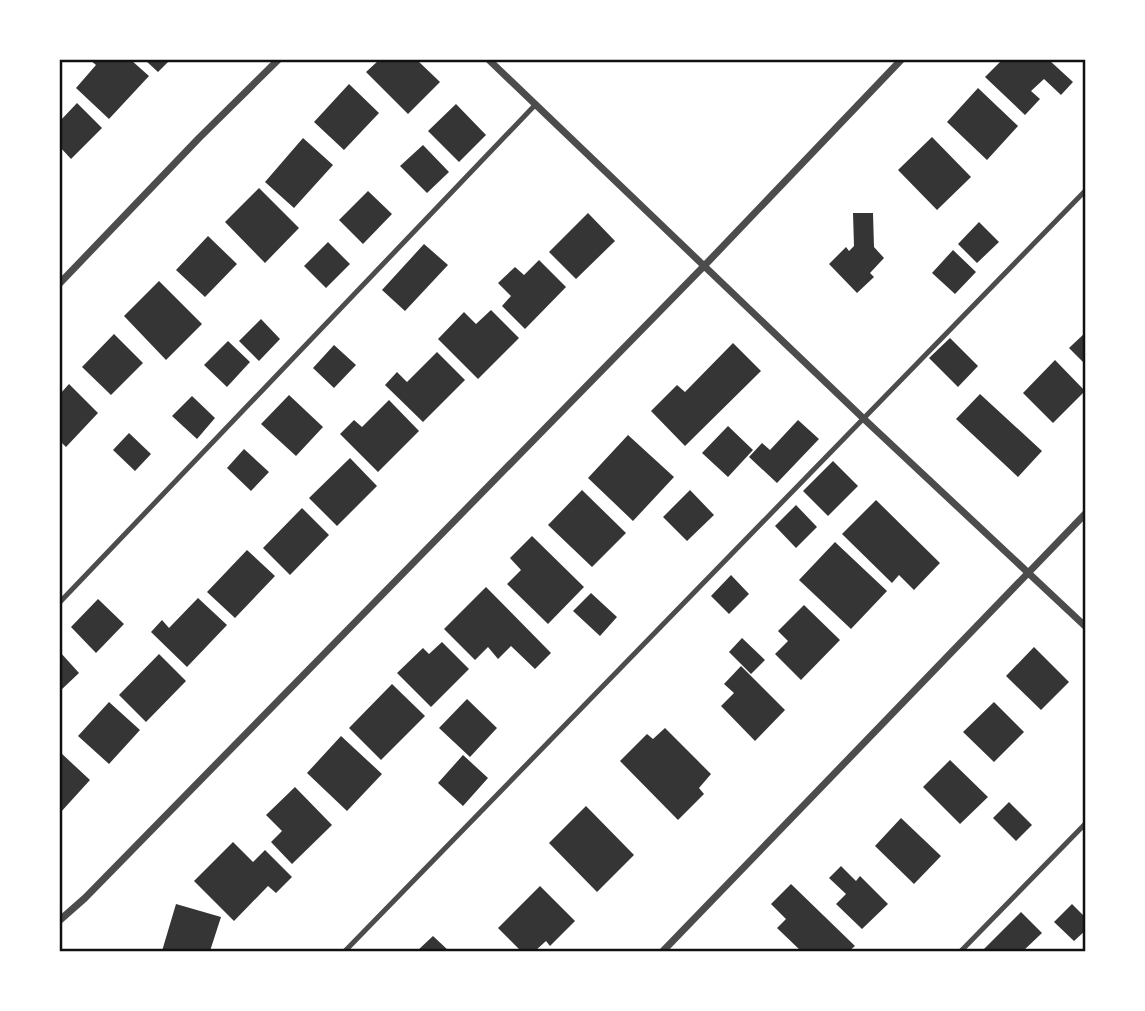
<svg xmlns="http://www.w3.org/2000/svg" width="1145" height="1011" font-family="Lora,serif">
  <rect width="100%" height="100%" fill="#fff"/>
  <path fill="#353535" d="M90,60H131L149,76L109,119L76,88L96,65Z
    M145,60H170L158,72Z
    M379,60H417L440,82L408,114L366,72Z
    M1002,60H1049L1073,82L1061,95L1044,79L1031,91L1040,99L1025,115L985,77Z
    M349,84L379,113L344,150L314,122Z
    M978,88L1018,126L987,160L947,122Z
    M77,103L102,128L71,159L60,147V121Z
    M456,104L486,135L459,162L428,131Z
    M932,137L971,177L937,210L898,170Z
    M303,138L333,165L294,208L265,182Z
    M423,145L449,172L427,193L400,166Z
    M259,188L299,228L265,263L225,222Z
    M368,191L392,214L363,244L339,220Z
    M588,213L615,241L576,279L549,252Z
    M853,213H873L874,247L884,258L870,273L874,277L857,293L829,264L846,247L849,251L854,246Z
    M979,222L999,242L977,263L958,244Z
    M208,236L237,264L205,297L176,270Z
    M328,242L350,264L326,288L304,266Z
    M424,244L448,265L405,311L382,290Z
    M953,250L976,272L955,294L932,273Z
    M539,260L566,287L525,329L502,306L511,296L498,283L515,267L524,275Z
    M159,281L202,324L166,360L124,316Z
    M491,310L519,338L478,379L438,339L464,312L476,324Z
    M261,319L280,339L259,361L239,341Z
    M1086,332V365L1069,348Z
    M114,334L143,363L111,395L82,367Z
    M950,338L978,366L958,387L929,358Z
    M228,341L250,362L227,387L204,365Z
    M733,343L761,371L685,446L651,411L677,385L685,392Z
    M334,345L356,365L334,388L313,368Z
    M437,352L465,380L423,422L385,385L397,372L407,382Z
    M1055,360L1085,391L1053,423L1023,393Z
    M69,384L98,413L66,447L60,441V394Z
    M980,394L1042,451L1018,477L956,419Z
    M289,395L323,427L296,456L261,424Z
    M192,396L215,418L197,439L172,416Z
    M389,400L419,431L378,472L340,434L354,420L362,427Z
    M798,420L819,439L777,483L749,457L762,443L770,450Z
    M728,426L753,450L728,477L702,453Z
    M129,433L151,454L135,471L113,450Z
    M628,435L674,477L633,521L588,478Z
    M244,449L269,472L251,491L227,468Z
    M350,458L377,486L337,526L309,498Z
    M833,461L858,486L828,516L803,491Z
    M582,490L626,533L592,567L548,525Z
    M690,490L714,515L687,541L663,517Z
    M876,500L940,563L914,590L899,575L892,583L842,534Z
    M796,505L817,527L796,548L775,526Z
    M302,508L329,535L290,575L263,548Z
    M532,536L584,587L548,624L507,584L521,570L510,558Z
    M835,542L887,591L851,629L799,580Z
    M247,550L275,576L235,618L207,592Z
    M731,575L749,594L729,614L711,596Z
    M486,587L551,653L535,669L511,646L498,659L488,647L475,660L444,629Z
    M591,593L617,617L600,636L573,611Z
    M198,598L227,625L187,667L151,632L162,620L169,628Z
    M98,599L124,624L96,653L71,627Z
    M804,605L840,640L801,680L775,654L788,641L778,631Z
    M742,638L765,660L751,674L729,652Z
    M442,642L469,669L431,707L397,673L423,648L429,654Z
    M1034,647L1069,682L1041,710L1006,676Z
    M60,652L79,673L60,691Z
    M159,654L186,681L146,722L119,695Z
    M741,666L785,710L755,741L721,706L734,693L724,684Z
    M392,684L425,716L381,760L349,728Z
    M467,699L497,728L470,757L439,728Z
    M109,702L140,730L109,764L78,736Z
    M994,702L1024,732L994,762L963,732Z
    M665,728L711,774L699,788L704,794L678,820L620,761L647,734L653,739Z
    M341,736L382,774L347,811L307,773Z
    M61,753L90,780L60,813V755Z
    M463,755L488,778L463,806L438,783Z
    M950,760L988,797L960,824L923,787Z
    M295,787L332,825L292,864L271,842L282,831L266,815Z
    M1009,802L1032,825L1016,841L993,818Z
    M586,806L634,855L597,892L549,843Z
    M901,818L941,856L914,884L875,846Z
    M233,842L253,862L265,850L292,877L276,893L268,886L234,921L194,881Z
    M841,866L856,881L860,876L888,904L862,929L836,904L846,894L829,878Z
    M791,884L855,946L849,951H801L777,928L786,919L771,904Z
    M540,886L575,921L550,946L546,941L535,951H521L498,928Z
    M176,904L221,917L210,951H162Z
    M1072,904L1086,918V930L1074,941L1054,922Z
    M1021,912L1042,933L1023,951H982Z
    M433,936L449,951H417Z"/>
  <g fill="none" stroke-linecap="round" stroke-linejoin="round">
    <path stroke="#4c4c4c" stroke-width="5" d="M60,602L536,104
      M345,951L1086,190
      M961,951L1086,823"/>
    <path stroke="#4c4c4c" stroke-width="7" d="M489,60L864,419L1086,627
      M60,283L199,138L278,60
      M60,920L85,898L705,265L901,60
      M663,951L1086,513"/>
  </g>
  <rect width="1145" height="1011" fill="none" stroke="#ffffff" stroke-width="122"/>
  <rect x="61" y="61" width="1023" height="889" fill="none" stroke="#111" stroke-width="2.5"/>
</svg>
